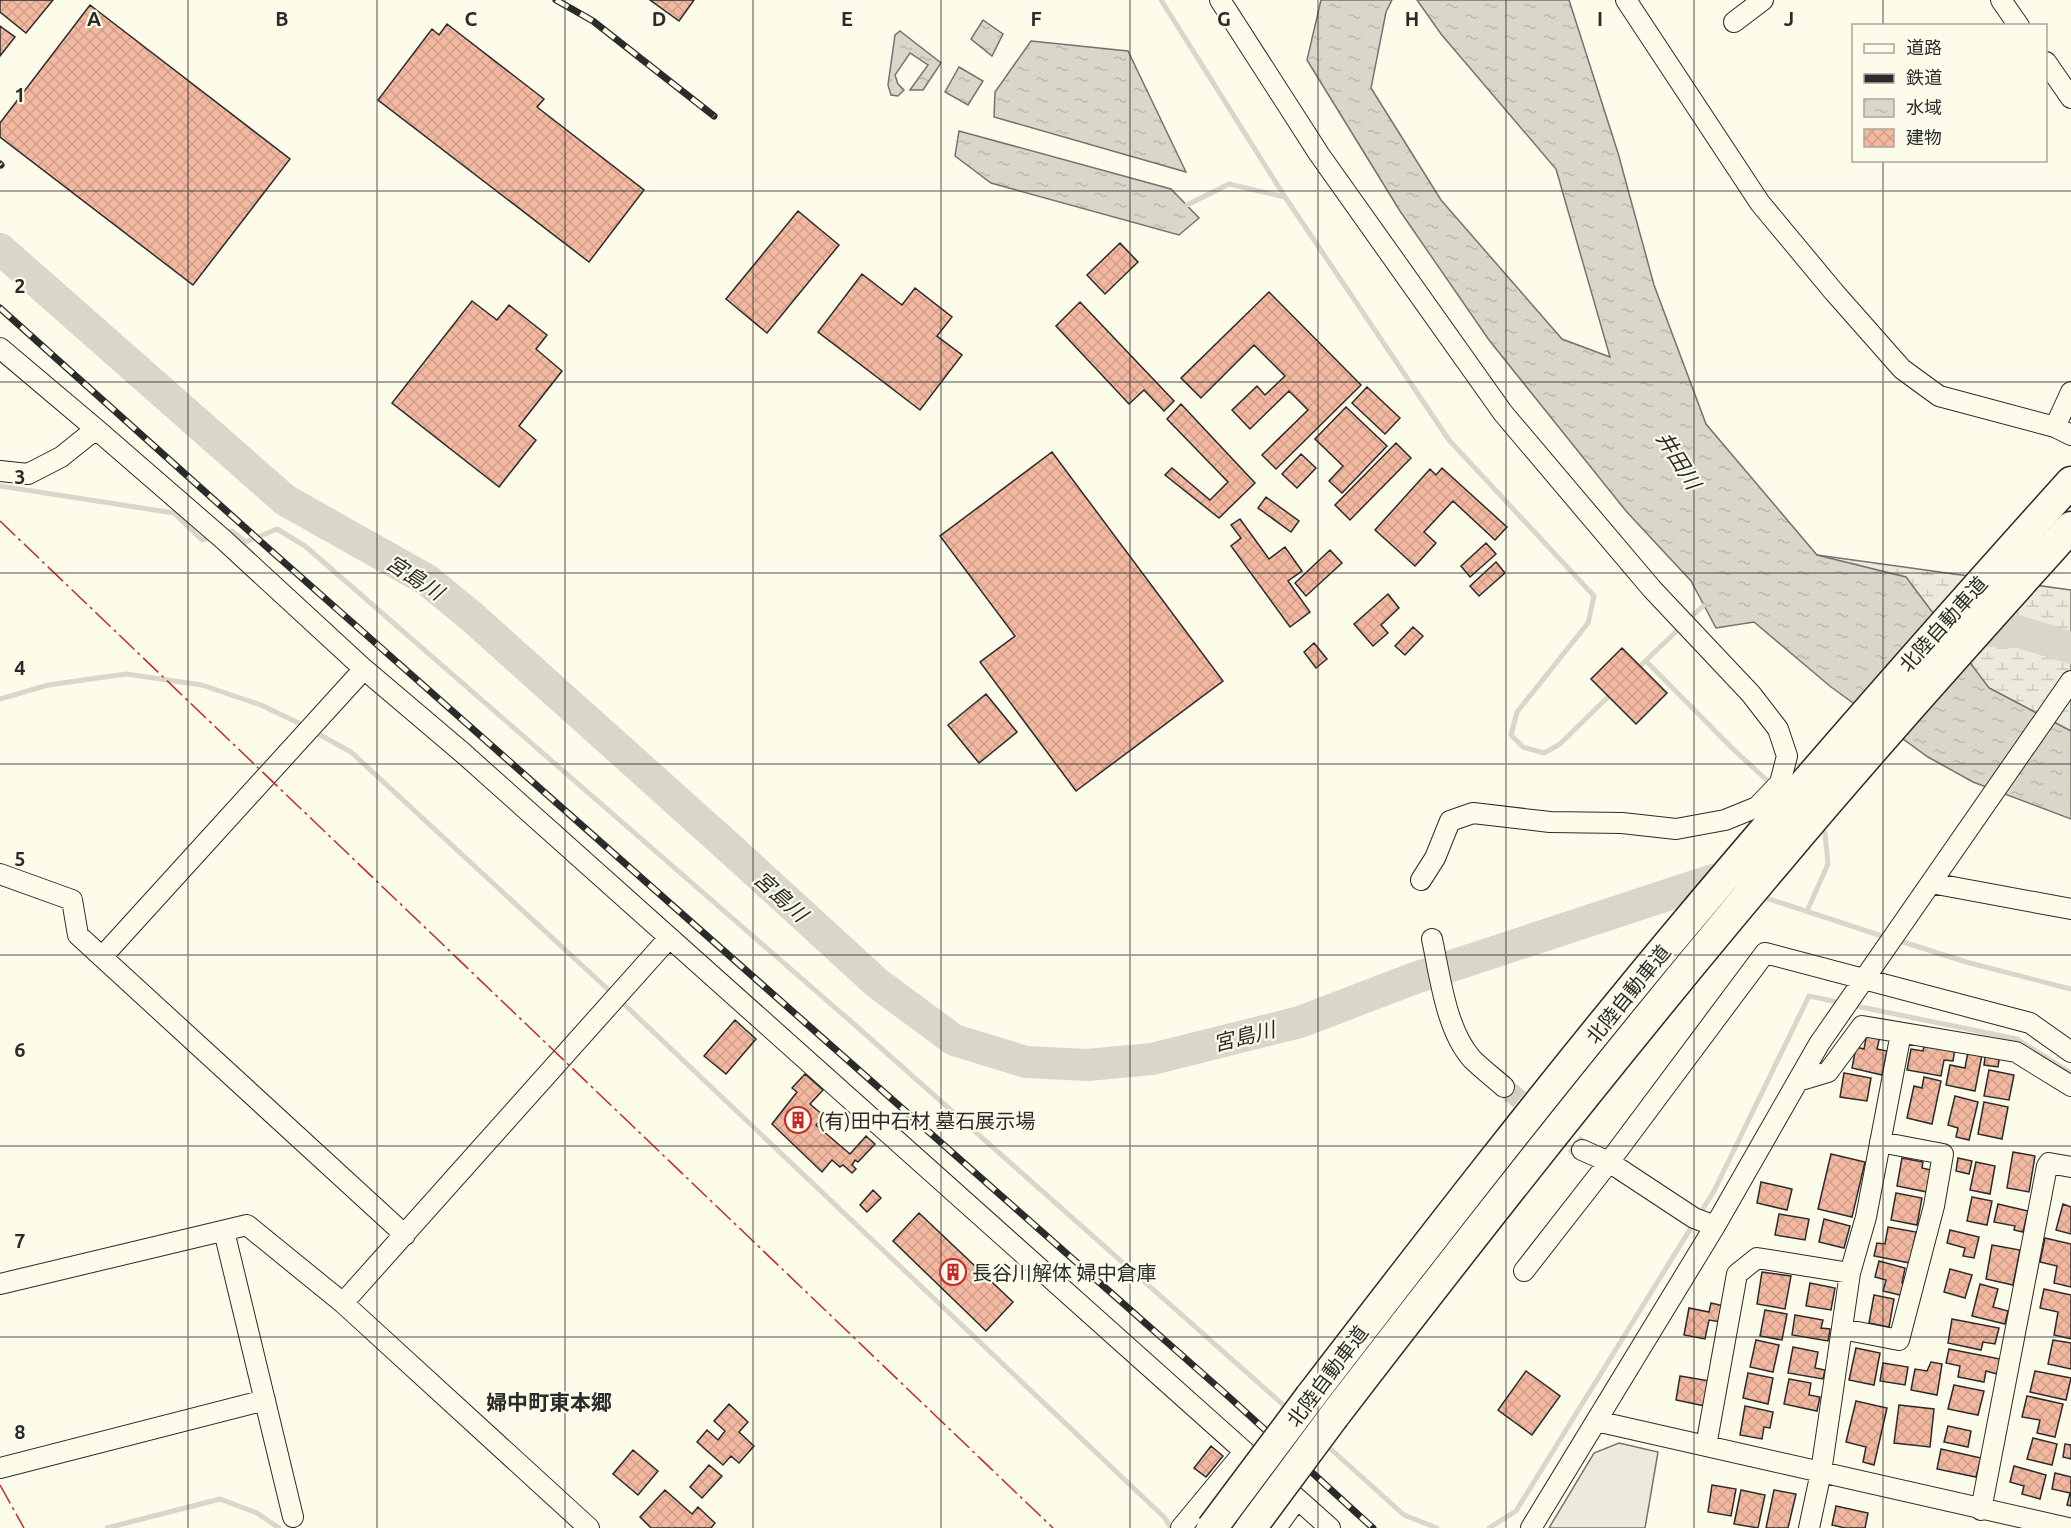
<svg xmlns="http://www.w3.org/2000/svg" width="2071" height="1528" font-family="Ubuntu,'Noto Sans JP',sans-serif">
  <defs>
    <pattern id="wetland-marsh" width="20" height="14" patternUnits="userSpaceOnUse" patternTransform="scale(1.5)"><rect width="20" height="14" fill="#ecebdb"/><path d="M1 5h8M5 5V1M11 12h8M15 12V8" fill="none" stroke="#cbcabc"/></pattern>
    <pattern id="water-ripples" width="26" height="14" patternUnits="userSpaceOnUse" patternTransform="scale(1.5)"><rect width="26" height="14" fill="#d8d7c9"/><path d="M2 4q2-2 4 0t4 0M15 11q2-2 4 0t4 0" fill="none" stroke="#bab9ad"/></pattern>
    <pattern id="building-cross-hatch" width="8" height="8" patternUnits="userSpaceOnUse" patternTransform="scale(1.5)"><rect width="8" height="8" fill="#f2b8a0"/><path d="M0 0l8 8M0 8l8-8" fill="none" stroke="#d09e8a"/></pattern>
  </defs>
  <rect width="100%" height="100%" fill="#fdfbea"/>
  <path fill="#ecebdb" stroke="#74746e" stroke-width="1.5" d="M1619,1443L1658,1452L1645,1528H1549L1594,1453Z"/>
  <path fill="url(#wetland-marsh)" stroke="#74746e" stroke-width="1.5" d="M1817,555L2071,590V731L1989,688Z"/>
  <path fill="url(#water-ripples)" stroke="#74746e" stroke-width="1.5" d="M1321,0H1392L1386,12L1371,88L1441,200L1562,339L1610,357L1556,169L1441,34L1417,0H1569L1618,153L1654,285L1706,424L1817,555L1906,577L1989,688L2071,731V819L1973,782L1928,757L1831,687L1754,622L1716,628L1691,581L1626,511L1489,340L1400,211L1307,60Z
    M983,20L1003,34L992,56L971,39Z
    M900,31L941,63L923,90H910L928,65L910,53L895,75L898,84L904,90L898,96L891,95L888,85L895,35Z
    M1031,41L1128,51L1186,172L994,117L995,92Z
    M959,67L983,81L968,105L945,92Z
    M959,131L1171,189L1199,218L1179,235L991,183L955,156Z"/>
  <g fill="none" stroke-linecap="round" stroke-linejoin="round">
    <path stroke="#d8d7c9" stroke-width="5" d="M1161,0L1285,197L1449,440L1594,596L1588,623L1517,712L1511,735L1523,747L1544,753L1560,744L1612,693
      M1187,205L1229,184L1285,197
      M0,486L174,513L202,540L213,537
      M225,533L232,531L246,542L277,529L305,546L855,1025L1289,1410
      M1688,620L1703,606
      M1646,661L1732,748L1773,786
      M1636,670L1682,626
      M0,699L48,685L126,674L202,685L261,705L305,726
      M313,731L351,752L626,1006L1165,1518L1171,1528
      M1760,896L1888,938
      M1807,911L1828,864L1825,833L1818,826
      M1897,940L1966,962L2071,989
      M1851,1005L2017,1039L2071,1073
      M1699,1215L1714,1191L1809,996L1842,1003
      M1324,1443L1404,1515L1437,1528
      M107,1528L220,1499L257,1513L279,1528
      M1489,1528L1516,1511L1694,1223"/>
    <path stroke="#d8d7c9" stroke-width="32" d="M0,249L285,500L427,580L471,616L734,852L877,983L954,1040L1026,1062L1087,1065L1152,1059L1300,1022L1415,978L1713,880
      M1955,630L2020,632L2071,648"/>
  </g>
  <path fill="url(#building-cross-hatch)" stroke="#2b2b2b" stroke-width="1.5" d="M0,0H53L26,33L0,12Z
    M650,0H694L679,21Z
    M90,5L290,159L193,285L0,137V123Z
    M447,24L544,99L537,107L644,190L589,262L378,100L432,29L439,35Z
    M0,26L15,37L0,56Z
    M798,211L839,245L767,333L726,299Z
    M1120,243L1138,262L1105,294L1087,275Z
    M862,274L902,305L915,288L952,317L937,336L962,355L920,410L818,332Z
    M1269,292L1361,385L1276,469L1262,455L1308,410L1289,391L1250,429L1232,410L1257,386L1265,395L1285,376L1254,345L1201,398L1181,378Z
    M472,301L497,320L509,305L547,335L536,349L562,371L519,426L536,440L499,487L392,403Z
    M1080,302L1174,401L1164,411L1144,390L1129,404L1056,326Z
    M1367,387L1400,418L1385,434L1352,403Z
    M1181,404L1255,483L1219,518L1165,475L1172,468L1210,500L1228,482L1167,419Z
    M1346,407L1387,446L1342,493L1329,481L1343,466L1315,439Z
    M1396,443L1411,458L1350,520L1335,505Z
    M1052,452L1223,681L1076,791L980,662L1015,636L940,536Z
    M1301,454L1316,468L1297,488L1282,474Z
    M1442,468L1507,527L1495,540L1453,501L1424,532L1436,543L1415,566L1375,530L1430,469L1436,475Z
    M1266,497L1299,521L1291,532L1258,508Z
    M1240,519L1269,559L1285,547L1302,571L1288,581L1310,612L1290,627L1231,546L1241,538L1231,525Z
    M1486,543L1496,554L1470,577L1461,566Z
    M1330,550L1342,563L1306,596L1295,583Z
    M1496,562L1505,573L1479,596L1470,586Z
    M1388,594L1399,608L1381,625L1388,633L1373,646L1354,624Z
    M1413,627L1423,636L1405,655L1395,646Z
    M1314,643L1327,659L1316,668L1304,652Z
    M1622,648L1667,693L1636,724L1591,679Z
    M986,694L1017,732L979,763L948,725Z
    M735,1020L756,1039L726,1074L704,1056Z
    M1867,1033L1880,1036L1877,1049L1887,1051L1882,1075L1852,1068L1856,1047L1864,1049Z
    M1925,1042L1955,1048L1953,1061L1944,1060L1941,1076L1907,1070L1911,1049L1923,1051Z
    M1986,1051L2000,1054L1998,1067L1984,1065Z
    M1968,1052L1982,1055L1975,1091L1946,1085L1950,1065L1965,1068Z
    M1989,1070L2014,1075L2009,1100L1984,1096Z
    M1844,1073L1871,1078L1867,1101L1840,1097Z
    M805,1074L823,1090L810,1104L824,1116L816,1125L850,1154L866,1136L875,1144L858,1162L855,1160L852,1165L856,1169L852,1173L843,1165L840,1167L832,1160L822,1172L772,1124L797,1092L792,1088Z
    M1924,1077L1941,1081L1932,1124L1907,1118L1914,1086L1922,1088Z
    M1955,1096L1978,1102L1969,1140L1956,1137L1958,1128L1948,1125Z
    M1984,1102L2008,1107L2002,1139L1978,1134Z
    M2013,1152L2035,1156L2029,1192L2007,1188Z
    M1831,1154L1865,1162L1852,1217L1818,1209Z
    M1902,1158L1923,1162L1922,1168L1931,1170L1927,1192L1897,1186Z
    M1958,1158L1972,1161L1969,1174L1956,1171Z
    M1976,1162L1995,1166L1990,1194L1970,1190Z
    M1761,1182L1792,1189L1787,1210L1757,1203Z
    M873,1190L881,1198L867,1212L860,1205Z
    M1896,1193L1922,1198L1917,1225L1891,1220Z
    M1972,1197L1992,1201L1987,1225L1967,1221Z
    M1998,1204L2028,1211L2023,1232L2014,1230L2015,1226L1994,1222Z
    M2063,1204L2071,1207V1234L2056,1230Z
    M919,1213L1013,1302L986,1331L893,1241Z
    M1779,1214L1809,1219L1805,1240L1775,1235Z
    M1824,1219L1850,1226L1844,1248L1819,1242Z
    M1888,1227L1916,1232L1910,1263L1874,1256L1877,1243L1885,1244Z
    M1950,1230L1979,1237L1974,1258L1963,1256L1965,1248L1947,1243Z
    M2045,1238L2071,1244V1287L2054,1283L2057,1266L2040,1262Z
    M1992,1245L2020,1250L2013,1285L1986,1279Z
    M1879,1261L1905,1268L1902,1283L1907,1284L1904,1296L1883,1291L1886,1280L1875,1277Z
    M1950,1269L1972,1275L1965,1298L1944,1292Z
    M1762,1272L1791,1276L1785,1309L1757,1304Z
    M1810,1283L1835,1288L1831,1310L1806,1306Z
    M1980,1284L1998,1289L1993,1307L2008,1311L2005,1324L1972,1316Z
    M2044,1289L2071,1295V1339L2054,1335L2058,1312L2040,1308Z
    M1874,1295L1894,1299L1889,1327L1869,1323Z
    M1711,1303L1724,1306L1721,1322L1709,1320L1705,1339L1684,1335L1689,1308L1709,1312Z
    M1765,1310L1787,1314L1782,1340L1760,1336Z
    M1795,1315L1823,1320L1821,1328L1830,1329L1828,1341L1792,1335Z
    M1952,1319L1999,1328L1995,1344L1983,1342L1981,1350L1948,1343Z
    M1756,1340L1779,1345L1773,1372L1750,1367Z
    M2053,1340L2071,1343V1369L2048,1364Z
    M1793,1347L1818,1352L1815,1368L1825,1370L1823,1379L1788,1373Z
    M1856,1348L1880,1353L1874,1385L1849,1380Z
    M1949,1349L2000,1359L1997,1374L1986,1371L1984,1382L1958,1377L1960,1366L1946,1363Z
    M1931,1362L1942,1364L1937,1395L1911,1390L1915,1369L1927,1371Z
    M1883,1363L1908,1367L1905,1385L1880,1381Z
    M1526,1371L1560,1396L1532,1435L1498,1410Z
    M2035,1371L2071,1378L2066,1400L2030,1392Z
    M1748,1373L1773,1378L1768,1404L1743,1398Z
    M1680,1376L1710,1381L1705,1406L1676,1400Z
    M1789,1379L1811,1383L1809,1395L1820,1397L1817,1411L1784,1404Z
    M1954,1385L1984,1391L1978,1415L1948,1409Z
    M2027,1396L2063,1404L2055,1437L2037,1433L2040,1420L2022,1417Z
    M1856,1401L1887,1408L1874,1465L1863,1462L1866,1447L1846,1442Z
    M729,1404L748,1422L739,1432L754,1446L739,1463L731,1456L723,1465L697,1442L707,1430L718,1440L725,1431L714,1421Z
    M1899,1405L1934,1409L1930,1447L1894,1443Z
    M1745,1406L1773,1412L1770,1428L1764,1427L1762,1439L1740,1435Z
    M1948,1426L1971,1431L1968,1447L1944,1442Z
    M2033,1438L2057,1444L2052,1465L2027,1459Z
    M2065,1444L2071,1445V1459L2063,1457Z
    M1211,1446L1223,1456L1206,1477L1194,1468Z
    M1941,1449L1981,1458L1976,1477L1937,1469Z
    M633,1450L658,1471L638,1495L613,1474Z
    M709,1465L722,1476L702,1498L690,1487Z
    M2014,1466L2046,1475L2040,1499L2022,1494L2024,1486L2010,1482Z
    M2055,1473L2071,1477V1506L2067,1505L2070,1493L2052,1489Z
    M1712,1485L1736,1489L1731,1516L1708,1512Z
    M665,1490L692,1514L698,1507L715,1523L711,1528H651L640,1517Z
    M1741,1490L1765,1495L1758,1528L1734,1524Z
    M1774,1490L1796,1494L1788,1528H1766Z
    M1836,1506L1868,1513L1865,1528H1845L1832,1525Z"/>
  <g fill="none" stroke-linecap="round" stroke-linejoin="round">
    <path stroke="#d3d1c4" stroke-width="20" stroke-dasharray="20 10" stroke-linecap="butt" d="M1504,1087L1582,1150"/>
    <defs>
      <path id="minor" d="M1220,0L1319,154L1503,413L1652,589L1751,694L1778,729L1787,756L1780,783L1757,807L1725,820L1676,829L1622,823L1550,822L1473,813L1450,821L1435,858L1421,880
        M1626,0L1760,203L1834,292L1902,369L1939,396L2055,427L2071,435
        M2001,0L2019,26
        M1734,22L1763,0
        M2046,62L2071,98
        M0,348L96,429L224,540L364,669L463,753L1330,1528
        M2055,427L2071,392
        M0,471L28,474L61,457L96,429
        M0,874L72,900L78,935L405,1235
        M1931,883L2071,909
        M1432,939C1440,976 1446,1030 1472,1059C1482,1069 1494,1078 1504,1087
        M102,957L364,669
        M1798,1081L1828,1072L1862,1026L2016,1052L2071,1086
        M1582,1150L1609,1162L1694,1218L1715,1226
        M224,1231L293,1517
        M1524,1271L1609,1162L1765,953L2030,1023L2071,1052
        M0,1284L247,1225L343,1303L589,1528
        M343,1303L669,938
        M1842,1329L1899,1340L1934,1206L1943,1154L1880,1142
        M1596,1421L2068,1528
        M1706,1446L1737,1274L1757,1258L1850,1273
        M0,1468L265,1400
        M1981,1510L2047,1166L2049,1163L2071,1167
        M1181,1528L1244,1452
        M1276,1528L1297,1499
        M1531,1528L1715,1226L1819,1044L2071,681
        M1809,1528L1821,1472L1850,1273L1866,1217L1901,1033"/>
      <path id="highway" d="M1310,1397C1429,1242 1549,1087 1674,937C1803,783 1936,632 2071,482
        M1334,1416C1479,1227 1626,1040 1780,858C1874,746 1973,636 2071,527"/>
    </defs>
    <use href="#minor" stroke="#2b2b2b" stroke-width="22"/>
    <use href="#highway" stroke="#2b2b2b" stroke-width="33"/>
    <use href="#minor" stroke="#fdfbea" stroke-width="20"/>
    <use href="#highway" stroke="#fdfbea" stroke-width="30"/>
    <defs>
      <path id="rail" d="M556,0L593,21L714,116
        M0,164L1,165
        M0,308L260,541L1229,1397L1373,1528"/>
    </defs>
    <use href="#rail" stroke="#2b2b2b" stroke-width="7"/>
    <use href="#rail" stroke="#fdfbea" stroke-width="4.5" stroke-dasharray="14" stroke-linecap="butt"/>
    <defs>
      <path id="highway-bridge" d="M1212,1528L1310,1397
        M1251,1528L1334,1416"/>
    </defs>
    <use href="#highway-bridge" stroke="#2b2b2b" stroke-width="33" stroke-linecap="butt"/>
    <use href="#highway-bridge" stroke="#fdfbea" stroke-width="30"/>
    <path stroke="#c62828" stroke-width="1.5" stroke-dasharray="21 4.5 3 4.5" stroke-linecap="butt" d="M0,521L1053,1528
      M0,1485L24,1528"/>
  </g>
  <path fill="none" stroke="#2b2b2b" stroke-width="1.5" stroke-opacity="0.55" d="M188,0V1528M377,0V1528M565,0V1528M753,0V1528M941,0V1528M1130,0V1528M1318,0V1528M1506,0V1528M1694,0V1528M1883,0V26M1883,160V1528M0,191H2071M0,382H2071M0,573H2071M0,764H2071M0,955H2071M0,1146H2071M0,1337H2071"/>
  <defs>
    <symbol id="building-ring" viewBox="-11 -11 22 22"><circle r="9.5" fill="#fdfbea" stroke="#c62828" stroke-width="1.5"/><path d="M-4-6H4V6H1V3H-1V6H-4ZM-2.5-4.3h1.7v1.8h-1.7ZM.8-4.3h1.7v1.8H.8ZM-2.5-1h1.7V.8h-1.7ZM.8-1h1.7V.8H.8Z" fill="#c62828"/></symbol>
  </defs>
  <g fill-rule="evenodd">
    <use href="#building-ring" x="783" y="1105" width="30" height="30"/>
    <use href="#building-ring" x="938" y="1257" width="30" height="30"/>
  </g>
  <g text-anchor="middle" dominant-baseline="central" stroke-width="4.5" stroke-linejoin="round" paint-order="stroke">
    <g font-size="20" fill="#2b2b2b" stroke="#fdfbea">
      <text transform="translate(1943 624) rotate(-48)">北陸自動車道</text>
      <text transform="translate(1628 994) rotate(-51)">北陸自動車道</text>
      <text transform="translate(1327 1376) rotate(-53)">北陸自動車道</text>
    </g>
    <g font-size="20" fill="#2b2b2b" stroke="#fdfbea" text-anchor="start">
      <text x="818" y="1120">(有)田中石材 墓石展示場</text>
      <text x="972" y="1272">長谷川解体 婦中倉庫</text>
    </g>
    <g font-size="21" font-style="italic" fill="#2b2b2b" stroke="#fdfbea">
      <text transform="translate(1679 460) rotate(58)">井田川</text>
      <text transform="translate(415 577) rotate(33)">宮島川</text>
      <text transform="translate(781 896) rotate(42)">宮島川</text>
      <text transform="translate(1244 1036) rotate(-14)">宮島川</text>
    </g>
    <g font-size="21" font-weight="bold" fill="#2b2b2b" stroke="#fdfbea">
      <text x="549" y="1402">婦中町東本郷</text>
    </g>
  </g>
  <g font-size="20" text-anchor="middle" font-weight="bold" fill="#2b2b2b" stroke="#fdfbea" stroke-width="4.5" stroke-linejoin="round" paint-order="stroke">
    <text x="94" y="26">A</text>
    <text x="282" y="26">B</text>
    <text x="471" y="26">C</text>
    <text x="659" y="26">D</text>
    <text x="847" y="26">E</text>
    <text x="1036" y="26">F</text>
    <text x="1224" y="26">G</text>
    <text x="1412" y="26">H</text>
    <text x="1600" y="26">I</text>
    <text x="1789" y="26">J</text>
    <text x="20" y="102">1</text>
    <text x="20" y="293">2</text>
    <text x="20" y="484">3</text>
    <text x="20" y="675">4</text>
    <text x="20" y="866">5</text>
    <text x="20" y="1057">6</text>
    <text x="20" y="1248">7</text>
    <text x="20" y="1439">8</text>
  </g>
  <rect x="1852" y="24" width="195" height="138" fill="#fdfbea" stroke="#a9a89e" stroke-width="1.5"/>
  <rect x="1864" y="44" width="30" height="9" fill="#fdfbea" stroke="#a9a89e" stroke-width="1.5"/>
  <text x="1906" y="54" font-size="18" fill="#2b2b2b">道路</text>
  <rect x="1864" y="74" width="30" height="9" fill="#2b2b2b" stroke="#a9a89e" stroke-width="1.5"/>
  <text x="1906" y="84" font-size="18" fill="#2b2b2b">鉄道</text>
  <rect x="1864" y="99" width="30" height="18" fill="url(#water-ripples)" stroke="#a9a89e" stroke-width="1.5"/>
  <text x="1906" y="114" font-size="18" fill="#2b2b2b">水域</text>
  <rect x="1864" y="129" width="30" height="18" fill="url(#building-cross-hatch)" stroke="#a9a89e" stroke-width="1.5"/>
  <text x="1906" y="144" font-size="18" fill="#2b2b2b">建物</text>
</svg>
